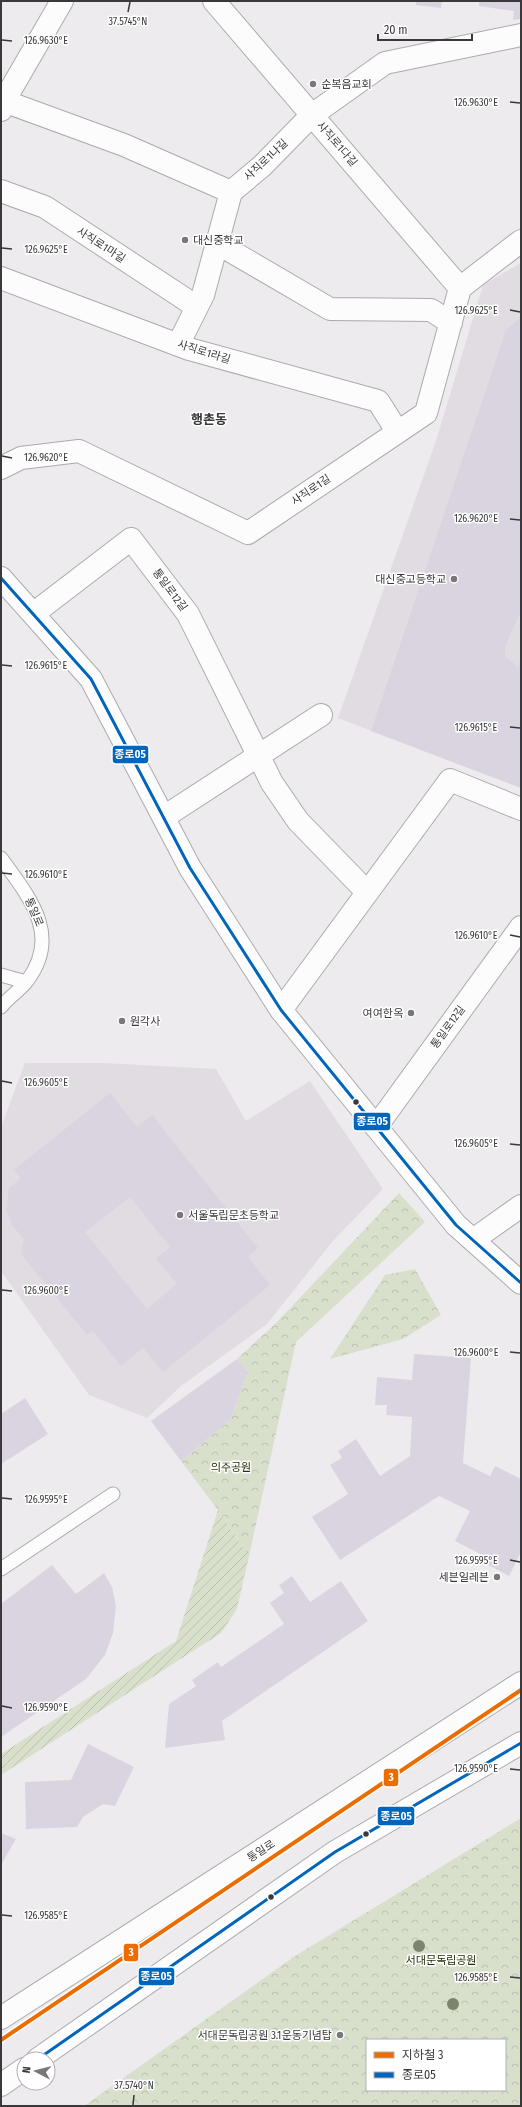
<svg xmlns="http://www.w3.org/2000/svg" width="522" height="2107" font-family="'Fira Sans Condensed','Noto Sans KR',sans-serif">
  <defs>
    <pattern id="park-crowns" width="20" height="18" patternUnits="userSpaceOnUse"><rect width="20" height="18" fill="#d8e0cc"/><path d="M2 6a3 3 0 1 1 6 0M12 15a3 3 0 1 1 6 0" fill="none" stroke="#bac1b0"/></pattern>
    <pattern id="garden-furrows" width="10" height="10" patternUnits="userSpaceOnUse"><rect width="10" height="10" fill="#d8e0cc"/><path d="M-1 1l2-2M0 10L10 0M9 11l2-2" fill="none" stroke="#bac1b0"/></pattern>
  </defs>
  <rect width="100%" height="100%" fill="#eeebef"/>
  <path fill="#e1dbe2" d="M521,263V788L338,718L436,441L483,285Z
    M25,1063H103L216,1069L246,1121L310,1081L383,1189L333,1241L267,1324L181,1386L147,1418L89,1395L1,1271V1127Z"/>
  <path fill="url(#park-crowns)" fill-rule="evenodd" d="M399,1193L425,1222L296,1342L249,1556L218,1510L181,1461L231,1419L248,1371L237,1359L276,1323Z
    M415,1269L441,1315L403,1339L330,1359L385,1275Z
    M521,1818V2106H84L295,1956ZM367,2040H505V2090H367Z"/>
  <path fill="url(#garden-furrows)" d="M218,1510L249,1556L237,1609L221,1633L1,1775V1754L176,1641Z"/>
  <path fill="#dad4e0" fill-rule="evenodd" d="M416,1H442L441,8L416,5Z
    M479,1H521V19L513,20L514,11L479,6Z
    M521,317V611L505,646V656L518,667L521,660V788L371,731L506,330Z
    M110,1093L137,1127L152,1115L258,1248L248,1257L270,1285L163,1372L143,1348L121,1366L93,1331L87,1335L21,1254L24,1239L12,1225L6,1210L9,1188L21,1178L14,1170ZM130,1197L170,1247L156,1259L177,1284L147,1309L85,1232Z
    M414,1354L471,1358L463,1463L490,1476L495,1466L521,1479V1552L509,1576L483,1562L486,1557L455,1541L470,1511L439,1496L340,1560L312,1517L348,1494L330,1465L342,1458L338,1451L356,1439L380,1476L410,1456L412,1417L386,1415L387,1405H375L377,1377L412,1380Z
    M237,1359L248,1371L231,1419L181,1461L151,1421Z
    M25,1398L48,1434L1,1464V1414Z
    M52,1565L76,1594L104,1573L112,1587L116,1606L113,1633L105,1655L86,1679L1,1737V1604Z
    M292,1576L310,1602L341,1581L368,1621L222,1721L225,1740L165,1748L169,1704L196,1686L192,1680L218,1662L221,1667L284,1624L270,1603L284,1593L279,1585Z
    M88,1744L134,1767L115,1806L103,1804L83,1817L77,1827L26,1829L25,1782L71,1780Z
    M1,1833L16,1839L1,1865Z"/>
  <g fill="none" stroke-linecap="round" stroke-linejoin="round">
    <defs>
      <path id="lane" d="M1,858C29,897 62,935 27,981C19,991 9,997 1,1007
        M1,975L26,982
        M1,1569L113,1494"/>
      <path id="street" d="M214,1L460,288
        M1,100L124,145L231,192L262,166L312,115L385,63L521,35
        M1,110L4,101L62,1
        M1,191L45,207L197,307
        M217,243L330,309L431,310L451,323
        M1,278L189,349L378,401L397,431
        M178,345L203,295L231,192
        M1,468L21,458L79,451L248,533L426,413L460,288L521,241
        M1,578L91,679L190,868L281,1010L456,1225L521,1283
        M33,614L131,539L188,614L272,783L298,821L367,892
        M164,817L321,715
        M281,1010L450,780L521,809
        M376,1127L521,927
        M473,1240L521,1206"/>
      <path id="primary" d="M1,2018L521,1683
        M38,2059L335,1852L521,1743
        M1,2085L24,2069"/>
    </defs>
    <use href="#lane" stroke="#abaaac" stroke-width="15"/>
    <use href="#street" stroke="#abaaac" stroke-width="24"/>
    <use href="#primary" stroke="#abaaac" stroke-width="24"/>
    <use href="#lane" stroke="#fcfcfd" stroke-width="13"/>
    <use href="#street" stroke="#fcfcfd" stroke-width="22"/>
    <use href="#primary" stroke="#fcfcfd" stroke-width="22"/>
    <defs>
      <path id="bus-1" d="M1,578L91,679L190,868L281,1010L456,1225L521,1283
        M38,2059L335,1852L521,1743"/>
    </defs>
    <use href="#bus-1" stroke="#fff" stroke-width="6"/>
    <use href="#bus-1" stroke="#0065bd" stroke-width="3"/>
    <defs>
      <path id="metro-1" d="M1,2040L521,1690"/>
    </defs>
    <use href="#metro-1" stroke="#fff" stroke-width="7"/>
    <use href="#metro-1" stroke="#ed6c00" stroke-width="4"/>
  </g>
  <g fill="#7d846e">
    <circle cx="419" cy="1946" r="6"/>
    <circle cx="453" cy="2004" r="6"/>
  </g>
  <path fill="none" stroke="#3a383a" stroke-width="1.5" d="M128,12L130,2M2,40L12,41M510,102L520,103M2,248L12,249M510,310L520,312M2,456L12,458M510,519L520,520M2,665L12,666M510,727L520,728M2,873L12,874M510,935L520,937M2,1081L12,1083M510,1144L520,1145M2,1290L12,1291M510,1352L520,1353M2,1498L12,1499M510,1560L520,1562M2,1706L12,1708M510,1769L520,1770M2,1915L12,1916M510,1977L520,1978M133,2105L134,2095"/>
  <g fill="#797779" stroke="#fff" stroke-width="1.5">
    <circle cx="313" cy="84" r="4"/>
    <circle cx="185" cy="240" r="4"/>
    <circle cx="454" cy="579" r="4"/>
    <circle cx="411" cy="1013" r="4"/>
    <circle cx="122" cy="1021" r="4"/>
    <circle cx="180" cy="1215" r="4"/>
    <circle cx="497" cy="1577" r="4"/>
    <circle cx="340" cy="2035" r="4"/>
  </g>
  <g fill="#3a383a" stroke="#fff" stroke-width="1.5">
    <circle cx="356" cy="1102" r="3.5"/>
    <circle cx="366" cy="1834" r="3.5"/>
    <circle cx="271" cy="1897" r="3.5"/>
  </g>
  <g text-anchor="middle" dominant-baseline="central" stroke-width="3" stroke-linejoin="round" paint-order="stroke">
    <g font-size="11" fill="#3a383a" stroke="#fff" text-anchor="start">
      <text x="321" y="84">순복음교회</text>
      <text x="193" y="240">대신중학교</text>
      <text x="446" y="579" text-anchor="end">대신중고등학교</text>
      <text x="403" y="1013" text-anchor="end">여여한옥</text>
      <text x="130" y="1021">원각사</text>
      <text x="188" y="1215">서울독립문초등학교</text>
      <text x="489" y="1577" text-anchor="end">세븐일레븐</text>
      <text x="332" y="2035" text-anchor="end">서대문독립공원 3.1운동기념탑</text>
    </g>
    <g font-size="11" fill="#3a383a" stroke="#fff">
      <text transform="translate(337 144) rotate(49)">사직로1다길</text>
      <text transform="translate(266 160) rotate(-43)">사직로1나길</text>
      <text transform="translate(101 245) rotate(33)">사직로1마길</text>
      <text transform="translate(204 352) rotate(17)">사직로1라길</text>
      <text transform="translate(311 490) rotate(-34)">사직로1길</text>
      <text transform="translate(170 590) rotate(53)">통일로12길</text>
      <text transform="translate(34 912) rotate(67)">통일로</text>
      <text transform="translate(448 1027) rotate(-54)">통일로12길</text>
      <text transform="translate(261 1851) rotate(-33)">통일로</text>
    </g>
    <g font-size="11" fill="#213005" stroke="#fff">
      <text x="231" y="1467">의주공원</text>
      <text x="441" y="1960">서대문독립공원</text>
    </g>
    <g font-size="13" font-weight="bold" fill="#3a383a" stroke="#fff">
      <text x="209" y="419">행촌동</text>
    </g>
  </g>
  <g font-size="10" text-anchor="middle" fill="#3a383a" stroke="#fff" stroke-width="3" stroke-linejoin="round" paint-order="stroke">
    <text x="128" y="25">37.5745°N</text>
    <text x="46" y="44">126.9630°E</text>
    <text x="476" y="106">126.9630°E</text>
    <text x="46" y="253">126.9625°E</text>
    <text x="476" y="314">126.9625°E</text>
    <text x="46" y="461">126.9620°E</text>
    <text x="476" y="522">126.9620°E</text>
    <text x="46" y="669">126.9615°E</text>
    <text x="476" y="731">126.9615°E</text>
    <text x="46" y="878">126.9610°E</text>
    <text x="476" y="939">126.9610°E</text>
    <text x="46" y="1086">126.9605°E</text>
    <text x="476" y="1147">126.9605°E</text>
    <text x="46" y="1294">126.9600°E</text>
    <text x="476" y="1356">126.9600°E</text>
    <text x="46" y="1503">126.9595°E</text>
    <text x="476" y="1564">126.9595°E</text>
    <text x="46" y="1711">126.9590°E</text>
    <text x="476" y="1772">126.9590°E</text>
    <text x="46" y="1919">126.9585°E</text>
    <text x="476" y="1981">126.9585°E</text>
    <text x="134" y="2089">37.5740°N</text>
  </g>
  <g stroke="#fff" stroke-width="1.5">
    <rect x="112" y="745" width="37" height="19" rx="4" fill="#0065bd"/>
    <rect x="353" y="1112" width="38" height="19" rx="4" fill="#0065bd"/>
    <rect x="383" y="1768" width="16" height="19" rx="4" fill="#ed6c00"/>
    <rect x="377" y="1806" width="38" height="20" rx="4" fill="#0065bd"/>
    <rect x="123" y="1943" width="16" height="19" rx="4" fill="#ed6c00"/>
    <rect x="138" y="1967" width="37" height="19" rx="4" fill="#0065bd"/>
  </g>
  <g font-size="11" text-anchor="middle" font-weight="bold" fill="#fff">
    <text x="130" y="758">종로05</text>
    <text x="372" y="1125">종로05</text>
    <text x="391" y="1781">3</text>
    <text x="396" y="1820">종로05</text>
    <text x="131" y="1956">3</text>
    <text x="156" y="1980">종로05</text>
  </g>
  <rect width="522" height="2107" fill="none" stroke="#3a383a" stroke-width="4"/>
  <rect x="366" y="2039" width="140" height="52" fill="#ffffff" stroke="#b0afb0"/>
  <rect x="374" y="2052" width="20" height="6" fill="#ed6c00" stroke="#b0afb0"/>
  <text x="402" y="2059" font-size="12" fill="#3a383a">지하철 3</text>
  <rect x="374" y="2072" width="20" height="6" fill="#0065bd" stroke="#b0afb0"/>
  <text x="402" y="2079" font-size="12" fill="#3a383a">종로05</text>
  <g transform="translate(36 2071) rotate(277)"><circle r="19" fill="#ffffff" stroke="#b0afb0"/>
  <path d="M0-3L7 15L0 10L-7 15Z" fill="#797779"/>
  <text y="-6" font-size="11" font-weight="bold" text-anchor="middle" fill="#3a383a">N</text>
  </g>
  <path d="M378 34v6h94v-6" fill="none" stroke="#3a383a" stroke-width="2"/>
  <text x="384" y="34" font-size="12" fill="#3a383a" stroke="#ffffff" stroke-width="3" paint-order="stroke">20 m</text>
</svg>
